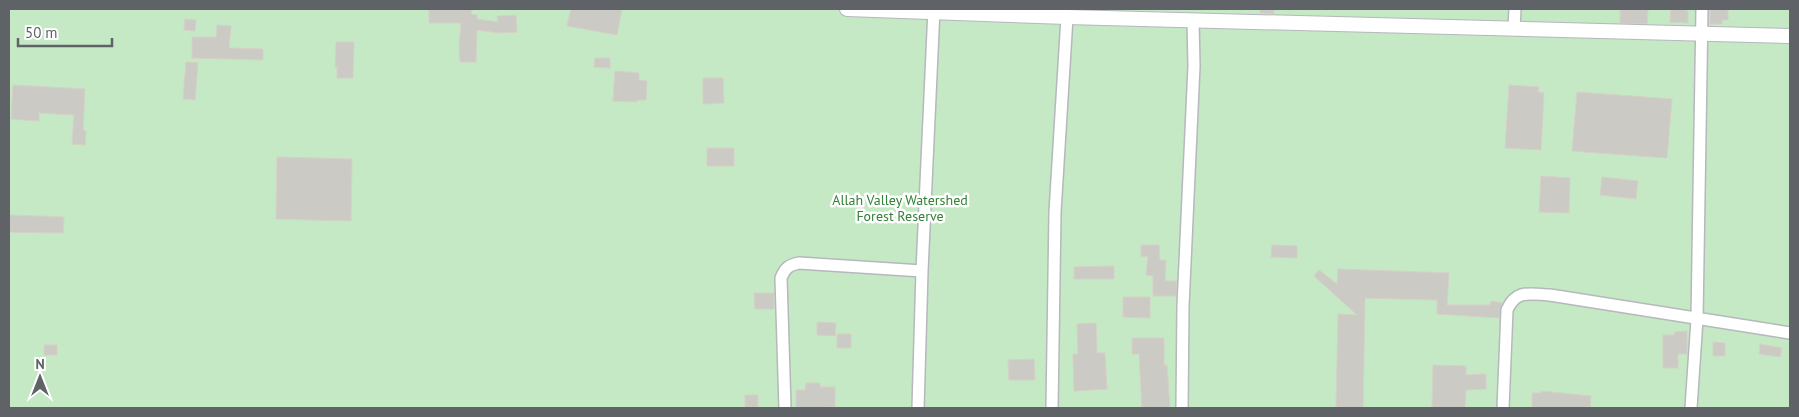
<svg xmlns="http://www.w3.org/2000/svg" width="1799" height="417" font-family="'PT Sans',sans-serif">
  <rect width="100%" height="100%" fill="#f1efe8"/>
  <path fill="#c5e8c5" d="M9,9H1790V408H9Z"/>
  <path fill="#cccac5" stroke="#d6d1c6" d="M429,9H472L471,14L477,15V19L498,22L497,16L516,15L517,32L499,33L477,30L476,62H460L459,46L461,23H429Z
    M571,9H622L617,35L567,26Z
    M1260,9H1274V14L1260,13Z
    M1620,9H1648L1647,24L1620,23Z
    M1671,9H1684V10L1688,11V23L1670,22Z
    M1710,9H1728V20H1722V24H1710Z
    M185,19L196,20L195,31L184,30Z
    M217,25L231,26L229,48L263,49V60L192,58V37H216Z
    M336,42H354L353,78H337V67H335Z
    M595,58H610V68L594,67Z
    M186,62L198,63L195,100L183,99Z
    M615,71L639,73V80L647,81L646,100H637V102L613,101Z
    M703,78H723L724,103L703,104Z
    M13,85L85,89L83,130L86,131L85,145L72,144L74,115L39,113V121L11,119Z
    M1509,85L1539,87L1538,92L1544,93L1541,150L1505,148Z
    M1577,92L1672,99L1667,158L1572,151Z
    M707,148H734V166H707Z
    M277,157L352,159L351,221L276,219Z
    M1541,176L1570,178L1569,213L1539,212Z
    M1602,177L1638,181L1636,199L1600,195Z
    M9,215L64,217L63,233L9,232Z
    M1141,245H1159L1160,260H1166L1165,281H1177L1176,296H1153V276L1146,275L1148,256L1141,257Z
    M1272,245L1297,246V258L1271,257Z
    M1114,266V279H1074V267Z
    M1338,269L1449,273L1447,305H1490L1491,301L1502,303L1499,318L1437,314V300L1365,298L1363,408L1336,407L1338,314L1357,315L1314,276L1319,270L1337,284Z
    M754,293H774V309H755Z
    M1123,297H1150V318L1123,317Z
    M817,322L836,323L835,336L817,335Z
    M1096,323L1097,353H1105L1107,389L1074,391L1073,354H1078L1077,324Z
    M1687,331V354H1678V368H1663V335H1674L1675,332Z
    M837,334H851V348H837Z
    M1132,338H1164V365H1167L1170,408H1142L1139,354H1132Z
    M1713,342L1725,343V356H1713Z
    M1760,344L1782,348L1780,357L1759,354Z
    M44,345H57V355H44Z
    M1034,359L1035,380H1009L1008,360Z
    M1433,365L1466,366V375L1486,374V389L1466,390L1465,408H1432Z
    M806,383H820V387H835V407L796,408V390H805Z
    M1541,391L1591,396L1590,408H1532V393H1541Z
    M745,395H758V408H745Z"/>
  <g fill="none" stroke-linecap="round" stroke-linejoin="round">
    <defs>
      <path id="minor" d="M1514,28L1515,9
        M785,408L781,278C785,268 789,265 799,263L922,271
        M918,408L922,271L934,9
        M1052,408L1055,212L1067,17
        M1182,408L1183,306L1194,66L1193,20
        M1503,408L1507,310C1516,289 1530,294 1550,295L1790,333
        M1691,408L1697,319L1702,9"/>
      <path id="tertiary" d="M847,9L1067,17L1790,36"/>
    </defs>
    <use href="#minor" stroke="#b5b8bc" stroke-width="14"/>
    <use href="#tertiary" stroke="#b5b8bc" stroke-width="16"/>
    <use href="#minor" stroke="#fff" stroke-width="11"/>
    <use href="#tertiary" stroke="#fff" stroke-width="14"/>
  </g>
  <g text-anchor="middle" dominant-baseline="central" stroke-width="5" stroke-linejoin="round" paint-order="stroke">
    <g font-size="14" fill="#348238" stroke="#fff">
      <text x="900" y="200">Allah Valley Watershed<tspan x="900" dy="16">Forest Reserve</tspan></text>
    </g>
  </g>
  <rect width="1799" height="417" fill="none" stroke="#5f6368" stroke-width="20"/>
  <g transform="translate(40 377)" stroke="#ffffff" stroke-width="4" paint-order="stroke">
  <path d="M0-4L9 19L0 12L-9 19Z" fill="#5f6368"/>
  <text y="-8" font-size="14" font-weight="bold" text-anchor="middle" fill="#5f6368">N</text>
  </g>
  <path d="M18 38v8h94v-8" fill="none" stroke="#5f6368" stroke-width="2.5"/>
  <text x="25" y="38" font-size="15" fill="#5f6368" stroke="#ffffff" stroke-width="4" paint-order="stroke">50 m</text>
</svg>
